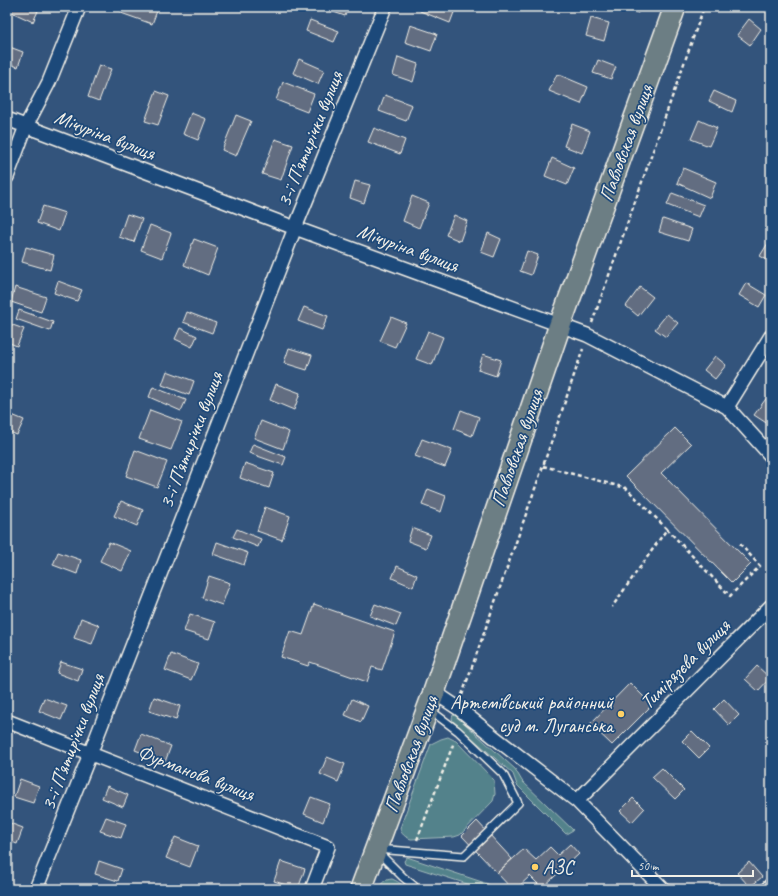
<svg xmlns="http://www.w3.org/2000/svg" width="778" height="896" font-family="Caveat,sans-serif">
  <rect width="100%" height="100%" fill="#33547c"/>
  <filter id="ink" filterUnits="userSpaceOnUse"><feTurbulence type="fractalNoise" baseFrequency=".025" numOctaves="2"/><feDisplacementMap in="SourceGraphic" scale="8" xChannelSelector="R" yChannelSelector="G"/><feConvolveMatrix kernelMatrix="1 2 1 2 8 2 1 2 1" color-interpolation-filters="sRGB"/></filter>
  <g filter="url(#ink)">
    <path fill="#52828b" stroke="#a3baba" d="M453,715H455L515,769L522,781L573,830L566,834L517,785L513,774L453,721L452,718Z
      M448,737L456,741L494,780L495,794L493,801L460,835L454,837L411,839C405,837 401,834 400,828L431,744L441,739Z
      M407,857L488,884L494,889H483L405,864L404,861Z
      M392,879C397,881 403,884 404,889H379C382,882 384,880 392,879Z"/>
    <path fill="#626d81" stroke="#f4f1e8" d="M9,7H29L38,11L33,22L7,10Z
      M123,7H147L157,11L152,24L121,13Z
      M319,7H349L345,16Z
      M421,7H456L450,23L420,11Z
      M621,7H640L638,13Z
      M591,18L609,23L604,41L586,36Z
      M749,19L761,29L750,45L737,35Z
      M310,20L339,31L334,42L306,31Z
      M410,25L437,34L431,51L405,42Z
      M7,46L23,52L18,67L7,63Z
      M398,57L418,64L413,82L393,75Z
      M299,59L324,70L318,84L293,73Z
      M598,60L616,67L611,79L593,73Z
      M99,65L111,69L99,101L88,97Z
      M557,74L588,87L581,104L549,91Z
      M283,82L314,94L307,112L276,100Z
      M156,91L169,96L158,125L145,121Z
      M714,91L736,101L732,112L709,101Z
      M385,95L412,105L406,121L379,111Z
      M191,113L206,119L198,140L183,134Z
      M236,115L251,121L236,156L222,150Z
      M699,120L717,128L709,146L691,139Z
      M572,124L590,131L582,153L564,146Z
      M374,128L405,140L400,154L368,142Z
      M275,139L293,145L281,180L262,174Z
      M552,158L574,168L567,185L545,176Z
      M683,168L716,182L710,198L677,183Z
      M355,181L370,185L364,203L350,198Z
      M672,193L704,205L699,217L667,205Z
      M412,196L429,203L419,228L403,221Z
      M43,206L65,213L59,231L37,223Z
      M127,214L142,219L134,242L119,237Z
      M454,215L467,221L460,241L446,235Z
      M663,219L692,229L688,241L659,232Z
      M150,225L171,233L162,258L141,250Z
      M488,233L501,239L494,257L481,252Z
      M194,239L218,248L208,275L184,265Z
      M768,243L771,245V262L760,256Z
      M26,247L54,255L50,270L22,262Z
      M527,251L538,255L531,275L520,271Z
      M58,281L82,290L77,301L54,293Z
      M746,283L766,295L759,307L739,295Z
      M15,287L46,297L41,312L11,302Z
      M640,287L653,297L638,316L626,306Z
      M304,307L328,316L322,330L298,321Z
      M19,310L53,322L50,331L16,319Z
      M187,312L216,323L212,333L183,322Z
      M667,314L678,323L666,337L655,329Z
      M391,317L406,323L395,347L380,341Z
      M7,323L24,329L17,346L7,342Z
      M180,328L197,336L192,347L175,339Z
      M428,331L443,337L432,365L416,359Z
      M289,348L312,355L307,370L284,363Z
      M483,354L501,360L496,376L478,370Z
      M715,356L726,365L715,379L704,370Z
      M167,371L194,381L189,395L162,385Z
      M276,384L300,393L294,410L270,400Z
      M153,387L186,400L181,411L149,397Z
      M768,396L771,399V426L754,415Z
      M150,410L182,422L171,450L139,439Z
      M461,410L479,417L472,436L454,429Z
      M7,413L24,420L17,435L7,431Z
      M261,421L289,432L283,449L254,438Z
      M675,428L691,444L661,473L751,564L732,583L626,476Z
      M422,439L452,450L445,467L415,456Z
      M253,444L286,457L283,465L249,453Z
      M135,450L167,462L157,487L126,476Z
      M245,463L274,473L269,488L240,478Z
      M428,489L446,496L441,512L422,505Z
      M121,501L143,510L137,526L114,516Z
      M265,507L290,516L282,540L257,531Z
      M412,528L431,535L426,548L408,541Z
      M237,529L261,539L258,547L233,537Z
      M109,542L131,551L122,571L100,561Z
      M217,542L248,553L244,565L213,554Z
      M58,552L81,560L77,574L53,565Z
      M397,566L417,575L413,587L392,578Z
      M209,576L230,583L222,605L202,598Z
      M314,604L395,632L382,670L372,667L367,682L310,662L308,666L281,657L290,631L303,635Z
      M375,604L401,614L396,626L370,616Z
      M190,614L215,622L209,639L184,631Z
      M81,618L99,625L92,644L74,638Z
      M171,654L198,664L191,680L165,670Z
      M7,659L13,661L7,676Z
      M61,662L82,669L78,681L57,673Z
      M757,666L770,678L758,691L745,679Z
      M630,683L652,705L612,745L590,724Z
      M154,697L180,706L176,720L149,711Z
      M44,698L67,706L61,720L39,711Z
      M352,699L368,706L361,722L345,715Z
      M724,699L739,715L729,725L714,709Z
      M692,731L709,748L699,758L682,741Z
      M141,734L171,746L165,762L135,750Z
      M327,757L345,764L338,782L320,774Z
      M662,768L684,790L675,799L652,777Z
      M20,779L39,786L33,803L14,797Z
      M107,786L128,795L123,807L102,798Z
      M311,797L330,804L323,822L304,814Z
      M633,798L644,809L632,822L620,811Z
      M106,817L126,824L121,838L100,831Z
      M477,821L512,859L497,873L462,836Z
      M7,822L23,828L17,844L7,840Z
      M175,837L198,846L190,867L166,858Z
      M570,844L579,854L542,888L530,876L516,889H512L497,873L524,849L536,860L550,847L558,855Z
      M99,861L122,869L118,881L95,874Z
      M281,861L305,869L298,889L274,881Z
      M749,862L762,877L750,887L737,873Z"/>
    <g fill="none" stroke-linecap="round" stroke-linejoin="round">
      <defs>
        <path id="service" d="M377,849L464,856L518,803L503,774L458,731L430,710
          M378,852L403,877L414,886"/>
        <path id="minor" d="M7,119L295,228L587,335L727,407L771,456
          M7,177L26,126L49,82L79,7
          M727,407L771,336
          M434,692L458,708L494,737L577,801L663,889
          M7,721L328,847L312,889
          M577,801L771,606
          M36,889L90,754L295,228L385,7
          M767,889L771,885"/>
        <path id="primary" d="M361,889L434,692L560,325L675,7"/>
      </defs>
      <use href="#service" stroke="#f4f1e8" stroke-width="10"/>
      <use href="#minor" stroke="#f4f1e8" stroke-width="16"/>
      <use href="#primary" stroke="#f4f1e8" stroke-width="24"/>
      <path stroke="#f4f1e8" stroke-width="2.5" stroke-dasharray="4 3" stroke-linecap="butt" d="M592,323L704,7
        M543,466L626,488L667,529L612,607
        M667,529L730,596L760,566L740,544
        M462,695L543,466L583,349
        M417,840L454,742"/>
      <use href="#service" stroke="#1f4a7a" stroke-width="7"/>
      <use href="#minor" stroke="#1f4a7a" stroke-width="13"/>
      <use href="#primary" stroke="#6c7e84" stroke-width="21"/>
    </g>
  </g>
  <g fill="#ffd166" stroke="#1f4a7a" stroke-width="1.5">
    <circle cx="621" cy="714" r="4"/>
    <circle cx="535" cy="867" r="4"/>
  </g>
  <g text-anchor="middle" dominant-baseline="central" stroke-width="3.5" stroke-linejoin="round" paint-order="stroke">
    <g font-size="20" fill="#f4f1e8" stroke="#1f4a7a">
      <text transform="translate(105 135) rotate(21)">Мічуріна вулиця</text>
      <text transform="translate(310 139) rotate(-68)">3-ї П’ятирічки вулиця</text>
      <text transform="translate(626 143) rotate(-70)">Павловская вулиця</text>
      <text transform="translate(408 248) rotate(20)">Мічуріна вулиця</text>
      <text transform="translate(191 440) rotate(-69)">3-ї П’ятирічки вулиця</text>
      <text transform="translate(517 448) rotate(-71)">Павловская вулиця</text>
      <text transform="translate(685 664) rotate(-45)">Тимірязєва вулиця</text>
      <text transform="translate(73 742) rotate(-69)">3-ї П’ятирічки вулиця</text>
      <text transform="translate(411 754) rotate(-70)">Павловская вулиця</text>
      <text transform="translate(196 773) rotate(21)">Фурманова вулиця</text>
    </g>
    <g font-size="20" fill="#f4f1e8" stroke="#1f4a7a" text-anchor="end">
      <text x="613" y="702">Артемівський районний<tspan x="613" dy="23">суд м. Луганська</tspan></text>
      <text x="543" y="867" text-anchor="start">АЗС</text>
    </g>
  </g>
  <rect width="778" height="896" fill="none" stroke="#1f4a7a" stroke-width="24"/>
  <rect x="12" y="12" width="754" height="872" fill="none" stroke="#f4f1e8" stroke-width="1.5" filter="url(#ink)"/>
  <path d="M632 870v6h121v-6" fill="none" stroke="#f4f1e8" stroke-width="2"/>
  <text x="638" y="870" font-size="12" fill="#f4f1e8" stroke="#1f4a7a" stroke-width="3" paint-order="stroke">50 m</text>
</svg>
